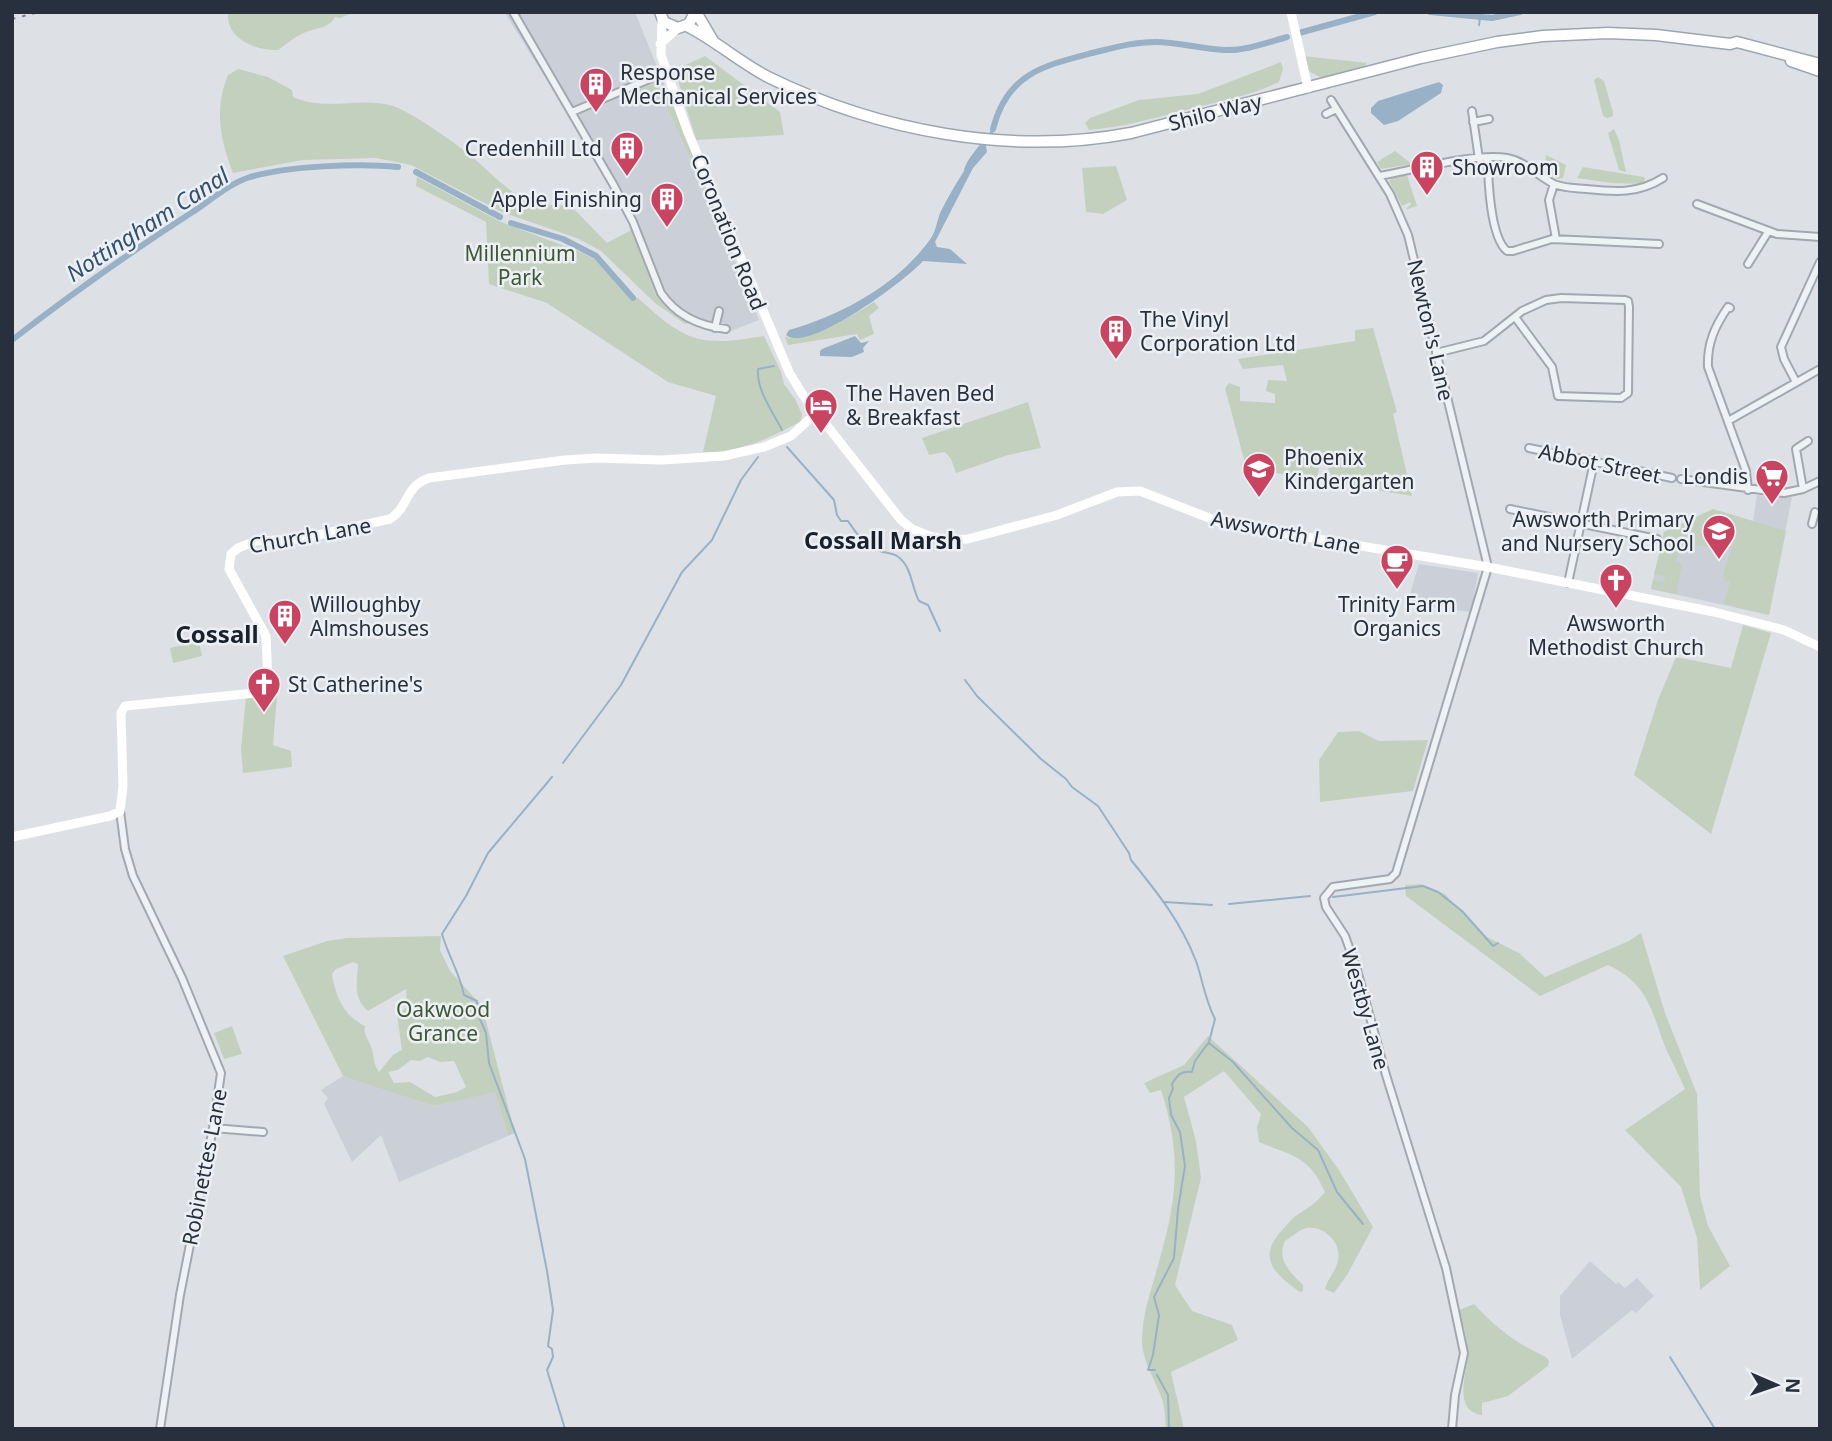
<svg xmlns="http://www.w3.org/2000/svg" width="1832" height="1441" font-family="'Noto Sans',sans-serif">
  <rect width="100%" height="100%" fill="#dde1e6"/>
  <path fill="#cbd0d8" d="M504,12H635L759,320L731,331L714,332L689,323L659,301L655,294L633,228L562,104Z
    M1757,495L1792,497L1769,615L1651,589L1664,532L1713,509L1753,521Z
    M1419,564L1478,573L1471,612L1407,604Z
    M343,1076L363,1081L434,1106L495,1091L508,1136L399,1182L381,1135L352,1162L324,1104L328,1098L321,1090Z
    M1590,1261L1616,1284L1618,1282L1625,1288L1637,1278L1654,1296L1636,1313L1632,1310L1572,1359L1560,1315V1296Z"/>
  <path fill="#c4d0be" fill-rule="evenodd" d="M228,12H355L340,18L335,17C329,28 317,28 306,32C295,36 287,44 278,50C255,51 225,38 228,12Z
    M705,56L780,112L784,135L696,140L675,70Z
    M1303,56L1367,63L1363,69L1322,78L1308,71Z
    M1281,62L1283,69L1279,82C1245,98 1210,103 1174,113C1145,121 1120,127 1089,130L1085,123L1090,118L1139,100L1198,94Z
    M238,69L268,77L292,90L293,97C326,112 360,96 393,106C413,113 462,147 478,162C495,177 512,196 534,202C546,206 559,205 571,206L607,243L633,229L655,294L668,309L689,323L685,324L655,303L601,251L577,238L504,213L411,165L376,158L303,160L233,173C220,139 214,110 228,75Z
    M1598,77L1604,81L1613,112V116L1607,118L1603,116L1594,80Z
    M658,81H663L733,255H731L693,158H690L659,89L639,97L640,89Z
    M1614,129L1619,140L1626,172L1619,170L1608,133Z
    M1395,151L1412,164L1381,169L1377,162Z
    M1546,155L1566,165L1563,178L1558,179L1545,174Z
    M1116,166L1127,200L1103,214L1086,212L1082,168Z
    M1583,167L1644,177L1645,180L1643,184L1612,183L1577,178Z
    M1407,175L1417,206L1405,210L1411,204L1410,202L1402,206L1389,181L1392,178Z
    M417,177L501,222L583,253L596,260L630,297L638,298C686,342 699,347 764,336L781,372L784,384L795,399L802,414L801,421C771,438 738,453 703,452L716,396L668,382L547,303L489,284L486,222L416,186Z
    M874,302L879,308L869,316L874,334L860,340L857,334L788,345L785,337C808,343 854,315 874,302Z
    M1373,328L1397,412L1393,414L1412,496L1332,483L1331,475L1320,450L1314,452L1319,467L1317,481L1246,467L1225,388L1229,383L1240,387V401L1275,403V394L1266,391L1268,380L1287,381L1283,365L1243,369L1238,359L1355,341V330Z
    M1028,402L1041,448L1008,455L956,473L951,459L945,452L929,455L922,438Z
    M1713,509L1786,531L1769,615L1723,604L1730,582L1723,580C1723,564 1735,547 1735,532L1729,528L1725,530L1708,527L1706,537L1711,538L1709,547L1695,545L1696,536L1686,534L1682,550L1678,553L1676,561L1682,563L1677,594L1651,589L1653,580L1664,582L1665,576L1654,574L1661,547L1665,548L1666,543L1662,542L1664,532Z
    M1743,625L1771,633L1711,834L1634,775L1658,700L1676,657L1731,668Z
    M199,642L202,656L173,663L170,648Z
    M277,696L273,745L291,751L292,767L243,773L241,749L246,697Z
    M1359,731L1379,741L1428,740L1413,791L1320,802L1319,760L1338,732Z
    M1421,884L1445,894L1487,937L1519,953L1545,977L1629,941L1641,933L1665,1013L1697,1094L1700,1196L1708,1226L1730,1266L1700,1290L1697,1238L1681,1187L1625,1130L1685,1089C1679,1075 1672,1062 1666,1049C1651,1011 1649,984 1608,965L1540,996L1406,896L1405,885Z
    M441,936L440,950L450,971L482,1006L515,1133L508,1136L495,1092L434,1106L343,1076L283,956L327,941L347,938ZM353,962L358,964C357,983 353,999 368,1011L406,989L407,1007L397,1015L402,1050L393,1055L379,1072C373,1063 374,1058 372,1049C369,1039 363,1036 365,1026C343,1015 336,997 332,974L336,969ZM428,1057L440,1062L454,1061L466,1087L457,1092L435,1097L410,1082L394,1083L388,1072L398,1070L411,1060L420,1061Z
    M232,1026L242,1054L224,1059L214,1033Z
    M1208,1036L1308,1127L1339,1170L1373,1227L1347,1275L1334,1293L1325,1289C1327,1280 1336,1271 1338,1260C1342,1244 1325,1226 1308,1228C1301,1228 1292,1237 1285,1241C1276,1260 1291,1273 1303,1285V1291L1300,1292C1273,1273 1256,1257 1284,1228C1289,1223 1294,1216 1300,1213C1312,1205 1315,1204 1325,1192C1308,1155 1294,1157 1259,1142L1257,1128L1261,1114L1224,1071L1184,1097L1196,1141L1201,1178L1175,1285L1192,1311L1232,1325L1238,1340L1171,1372L1184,1429H1166C1165,1420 1165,1411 1163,1402C1157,1383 1142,1361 1142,1341C1142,1313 1153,1285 1160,1258C1178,1195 1181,1152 1161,1090L1150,1093L1144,1083L1184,1065Z
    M1474,1304C1497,1329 1516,1343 1546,1357L1549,1361L1548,1366L1508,1396L1482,1403V1415C1452,1411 1467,1373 1468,1354C1468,1339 1463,1324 1459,1310Z"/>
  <path fill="#98b1c6" d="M1439,82L1443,85L1441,93L1398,121L1384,125L1371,113V108L1378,101Z
    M992,129H995L986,146L987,152L973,168L935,242L937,247L950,249L967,264L923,261C906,280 808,354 786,335L789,330C842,315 899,284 931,238C936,231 937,221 940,213C947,199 955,185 964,171C965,160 985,140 992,129Z
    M855,336L861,343L869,341L863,348L864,352L852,357L820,356V351L822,349Z"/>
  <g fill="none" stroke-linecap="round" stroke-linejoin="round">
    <path stroke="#98b1c6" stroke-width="2" d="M1479,25L1480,18
      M774,366L758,369C756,390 773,412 782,430
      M787,447L834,500L837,515L841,521H848C857,534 864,546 880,551C885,553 892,553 897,556C912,566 911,586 919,601L928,605L940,631
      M965,680L977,696L1041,759L1066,779L1072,787L1098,806L1129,853L1131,860C1157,892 1181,922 1196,961C1203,981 1205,1000 1215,1019L1209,1042L1195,1061L1192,1072C1181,1071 1178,1074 1172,1084L1173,1089L1169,1098L1171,1115L1180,1132L1185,1166L1178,1209L1174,1258L1154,1297L1159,1315L1153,1355L1148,1370H1155
      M563,763L621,685L682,572L712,540L741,480L758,457
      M552,777L488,853L466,896L442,934C448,955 460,974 464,995L477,1001L479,1017L486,1033L489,1063L525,1159L547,1271L553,1310L548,1346L552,1349L553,1357L547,1370L565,1429
      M1333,897L1423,886L1438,892L1462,911L1493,946L1498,943
      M1165,902L1212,905
      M1229,904L1310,896
      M1209,1043L1233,1062L1292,1128L1318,1150L1337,1192L1363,1224
      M1670,1357L1715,1429
      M1157,1375L1168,1395L1169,1429"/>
    <path stroke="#98b1c6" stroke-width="6" d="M1430,12L1492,18L1520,12
      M1299,33L1375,12
      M993,129C1007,74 1042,66 1092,53C1113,48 1133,42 1155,42C1178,42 1201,49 1224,50C1245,51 1266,43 1287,37
      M416,172L500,217
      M511,223L563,239L596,256L633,298
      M12,340C70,295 129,253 191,213C210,201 228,184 250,177C288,166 359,163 398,167"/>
    <defs>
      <path id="street" d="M513,12L613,184L633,222L661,293C676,315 700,326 726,329
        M1331,100L1390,194L1408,235L1488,567L1396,873L1390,879L1333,887L1324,898L1326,907L1345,936L1357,970L1386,1075L1446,1268L1464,1353L1455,1395L1452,1429
        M1472,111L1479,159
        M572,112L666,72
        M1326,114L1336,109
        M1473,122L1489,119
        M1488,158C1488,179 1490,237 1507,251H1513L1552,239L1659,244
        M1379,176C1413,170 1474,153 1507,158C1525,161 1538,176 1554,184C1563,188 1576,188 1586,189C1615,192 1638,194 1663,178
        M1554,184L1549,200L1556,239
        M1697,204L1777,234L1820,237
        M1748,264L1768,232
        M1730,308L1728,307C1715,326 1707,343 1708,367L1746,471L1748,490
        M715,328L719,311
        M1436,353L1484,341L1522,311L1546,300L1561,298L1625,300L1628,301L1629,307L1628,393L1621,398L1558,396L1552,367L1515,317
        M1796,382L1784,359L1781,347L1820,262
        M1728,421L1820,369
        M1529,448L1672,478
        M1681,479L1784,493L1803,489L1820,481
        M1803,489L1796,449L1808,441
        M1510,509L1657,539
        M1812,524L1815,512
        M1568,583L1594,462
        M120,811L125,849L133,876L182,978L221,1073L213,1128L180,1295L160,1429
        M213,1128L263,1132"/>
      <path id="primary" d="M660,12L664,22L678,28L689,24L695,12
        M696,12L712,39
        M687,26C715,40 739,62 768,77C878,131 1010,156 1131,133L1421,58L1497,42L1543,36L1608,33L1656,35L1730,44L1737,42L1820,64
        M1791,61L1820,71"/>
    </defs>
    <use href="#street" stroke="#a3a8b0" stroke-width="10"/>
    <use href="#primary" stroke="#9ca6b1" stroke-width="13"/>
    <use href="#street" stroke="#eff2f5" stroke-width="6"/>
    <path stroke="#fff" stroke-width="9" d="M1291,12L1308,88
      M662,19L661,55L687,130L789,372L803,395L901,520L912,529L929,536L946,540L968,539L1057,515L1117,492L1140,491L1222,523L1488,567L1714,612L1784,630L1820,647
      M660,44L678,28
      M12,837L110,816L120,811L123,786L121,713L125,706L255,693L265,689L268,680L266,636L229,569L231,554L238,548L256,541L300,539L390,519C409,507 405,486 429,478L565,460L597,458L662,460L724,456L764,447L791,436L817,412"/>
    <use href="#primary" stroke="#fff" stroke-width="10"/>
    <path stroke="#77828f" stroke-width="2" stroke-dasharray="3.5 7" stroke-linecap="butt" d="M12,19L39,12"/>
  </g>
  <defs>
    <symbol id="building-pin" viewBox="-11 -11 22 30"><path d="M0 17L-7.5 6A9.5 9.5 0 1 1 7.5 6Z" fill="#c94461" stroke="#ecf0f4"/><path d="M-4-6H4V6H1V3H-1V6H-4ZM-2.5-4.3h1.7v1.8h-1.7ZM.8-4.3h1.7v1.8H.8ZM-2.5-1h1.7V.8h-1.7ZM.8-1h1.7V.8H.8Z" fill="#fff"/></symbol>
    <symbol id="hotel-pin" viewBox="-11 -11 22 30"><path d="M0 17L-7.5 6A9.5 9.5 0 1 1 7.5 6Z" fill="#c94461" stroke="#ecf0f4"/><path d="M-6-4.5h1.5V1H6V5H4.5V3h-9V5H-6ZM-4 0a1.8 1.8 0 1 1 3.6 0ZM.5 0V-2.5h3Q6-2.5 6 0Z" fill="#fff"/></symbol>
    <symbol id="school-pin" viewBox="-11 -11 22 30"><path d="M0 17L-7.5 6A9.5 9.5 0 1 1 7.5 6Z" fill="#c94461" stroke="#ecf0f4"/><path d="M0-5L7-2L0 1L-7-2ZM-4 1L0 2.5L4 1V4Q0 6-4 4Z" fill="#fff"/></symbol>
    <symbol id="supermarket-pin" viewBox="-11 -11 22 30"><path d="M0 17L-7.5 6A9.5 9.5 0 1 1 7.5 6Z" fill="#c94461" stroke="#ecf0f4"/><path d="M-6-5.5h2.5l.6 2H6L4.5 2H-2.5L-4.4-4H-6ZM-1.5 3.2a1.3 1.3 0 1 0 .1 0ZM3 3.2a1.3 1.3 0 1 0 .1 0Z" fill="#fff"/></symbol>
    <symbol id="cafe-pin" viewBox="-11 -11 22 30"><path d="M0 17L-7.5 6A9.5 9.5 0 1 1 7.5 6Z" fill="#c94461" stroke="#ecf0f4"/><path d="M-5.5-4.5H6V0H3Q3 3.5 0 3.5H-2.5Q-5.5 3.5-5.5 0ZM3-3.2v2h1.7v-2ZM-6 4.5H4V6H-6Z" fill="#fff"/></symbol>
    <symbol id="church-pin" viewBox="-11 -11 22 30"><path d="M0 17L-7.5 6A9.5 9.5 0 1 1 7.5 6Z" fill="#c94461" stroke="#ecf0f4"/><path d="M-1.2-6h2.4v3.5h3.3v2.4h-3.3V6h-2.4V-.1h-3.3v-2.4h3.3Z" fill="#fff"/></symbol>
  </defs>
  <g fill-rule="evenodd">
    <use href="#building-pin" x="577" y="65" width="38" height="52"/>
    <use href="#building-pin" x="608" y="129" width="38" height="52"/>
    <use href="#building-pin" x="1408" y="148" width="38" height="52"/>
    <use href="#building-pin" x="648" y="180" width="38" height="52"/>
    <use href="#building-pin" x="1097" y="312" width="38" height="52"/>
    <use href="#hotel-pin" x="802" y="386" width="38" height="52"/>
    <use href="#school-pin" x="1240" y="450" width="38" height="52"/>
    <use href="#supermarket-pin" x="1753" y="457" width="38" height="52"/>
    <use href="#school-pin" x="1700" y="512" width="38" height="52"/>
    <use href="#cafe-pin" x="1378" y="542" width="38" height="52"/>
    <use href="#church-pin" x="1597" y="561" width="38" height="52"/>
    <use href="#building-pin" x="266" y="597" width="38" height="52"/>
    <use href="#church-pin" x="245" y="665" width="38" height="52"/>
  </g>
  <g text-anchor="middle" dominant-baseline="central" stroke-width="5" stroke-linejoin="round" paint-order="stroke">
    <g font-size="21" fill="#27303c" stroke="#ecf0f4" text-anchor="start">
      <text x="620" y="72">Response<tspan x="620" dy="24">Mechanical Services</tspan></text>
      <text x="602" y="148" text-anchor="end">Credenhill Ltd</text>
      <text x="1452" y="167">Showroom</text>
      <text x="642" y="199" text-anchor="end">Apple Finishing</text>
      <text x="1140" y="319">The Vinyl<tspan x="1140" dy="24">Corporation Ltd</tspan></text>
      <text x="846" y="393">The Haven Bed<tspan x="846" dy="24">&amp; Breakfast</tspan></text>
      <text x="1284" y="457">Phoenix<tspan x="1284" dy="24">Kindergarten</tspan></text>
      <text x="1748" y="476" text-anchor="end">Londis</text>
      <text x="1694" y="519" text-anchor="end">Awsworth Primary<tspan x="1694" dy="24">and Nursery School</tspan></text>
      <text x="310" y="604">Willoughby<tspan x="310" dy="24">Almshouses</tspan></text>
      <text x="1397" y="604" text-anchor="middle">Trinity Farm<tspan x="1397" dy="24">Organics</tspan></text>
      <text x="1616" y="623" text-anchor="middle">Awsworth<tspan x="1616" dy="24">Methodist Church</tspan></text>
      <text x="288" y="684">St Catherine's</text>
    </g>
    <g font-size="21" fill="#27303c" stroke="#ecf0f4">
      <text transform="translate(1215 112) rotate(-14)">Shilo Way</text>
      <text transform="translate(729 232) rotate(68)">Coronation Road</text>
      <text transform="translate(1431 330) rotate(77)">Newton's Lane</text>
      <text transform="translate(1600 463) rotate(12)">Abbot Street</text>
      <text transform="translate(1286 532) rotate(11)">Awsworth Lane</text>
      <text transform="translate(310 535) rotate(-10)">Church Lane</text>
      <text transform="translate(1366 1009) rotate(74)">Westby Lane</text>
      <text transform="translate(204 1167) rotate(-79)">Robinettes Lane</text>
    </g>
    <g font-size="21" fill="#3e5735" stroke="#ecf0f4">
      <text x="520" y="253">Millennium<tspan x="520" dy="24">Park</tspan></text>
      <text x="443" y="1009">Oakwood<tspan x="443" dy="24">Grance</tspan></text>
    </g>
    <g font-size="23" font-style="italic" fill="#33516e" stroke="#ecf0f4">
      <text transform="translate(147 224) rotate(-33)">Nottingham Canal</text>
    </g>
    <g font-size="23" font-weight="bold" fill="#19212d" stroke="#ecf0f4">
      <text x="883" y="540">Cossall Marsh</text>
    </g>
    <g font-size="24" font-weight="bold" fill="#19212d" stroke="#ecf0f4">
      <text x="217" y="633">Cossall</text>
    </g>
  </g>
  <rect width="1832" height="1441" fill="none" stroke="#27303c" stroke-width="28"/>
  <g transform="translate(1776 1385) rotate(92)" stroke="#ecf0f4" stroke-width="5" paint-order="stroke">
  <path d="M0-5L12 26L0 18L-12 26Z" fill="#27303c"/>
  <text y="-10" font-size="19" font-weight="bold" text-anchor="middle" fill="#27303c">N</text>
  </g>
</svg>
